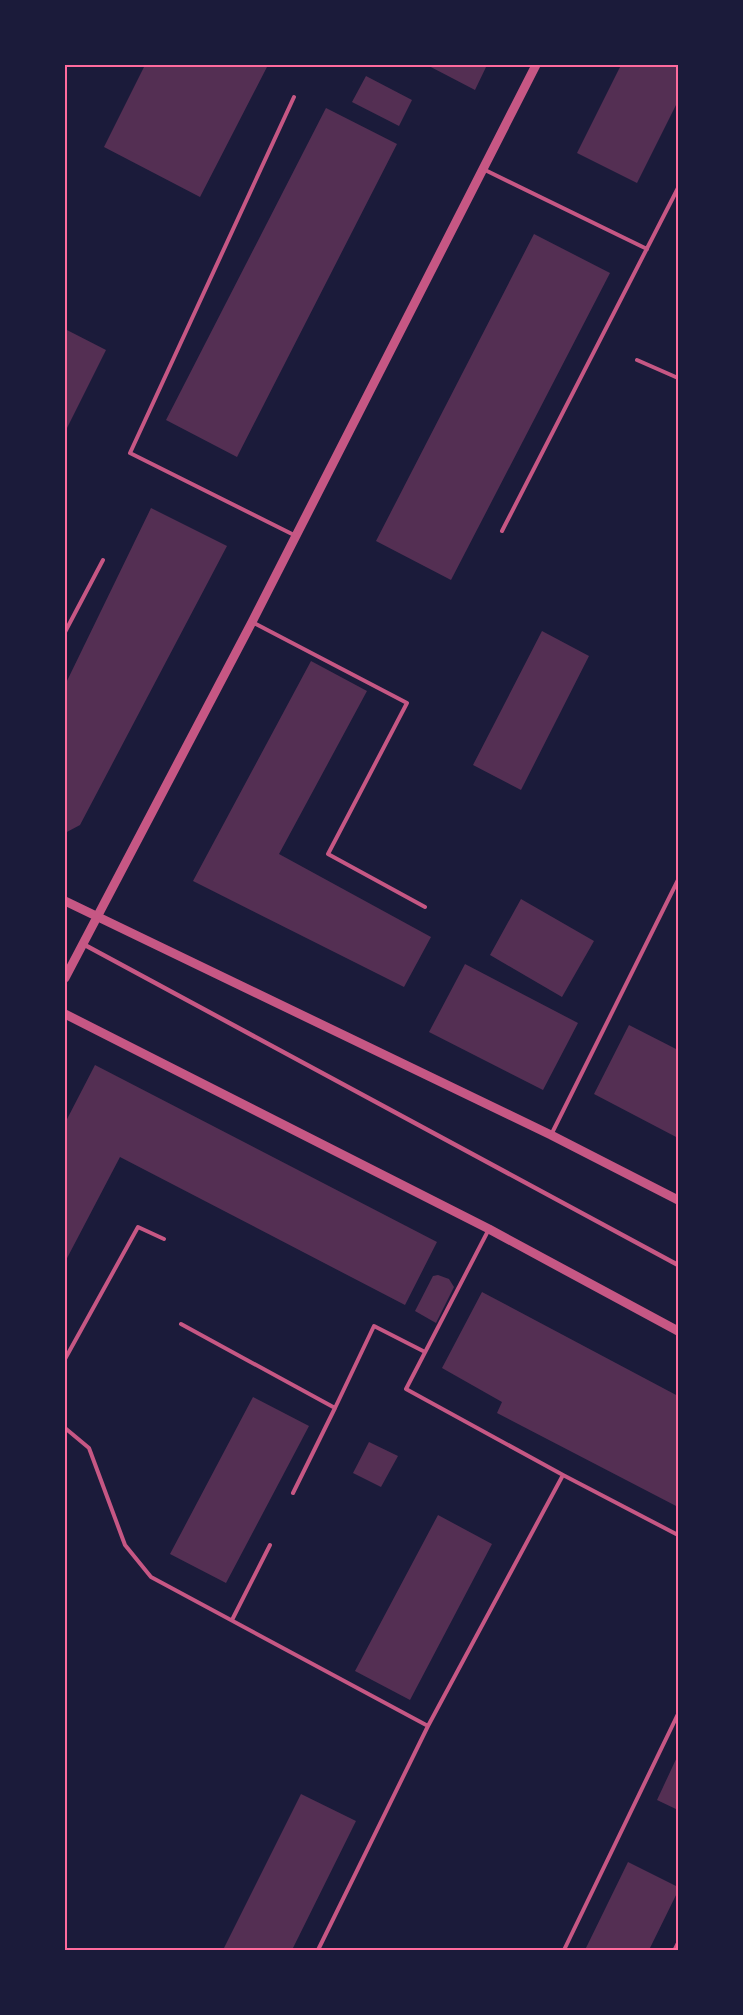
<svg xmlns="http://www.w3.org/2000/svg" width="743" height="2015" font-family="'PT Sans Narrow',sans-serif">
  <rect width="100%" height="100%" fill="#1b1b3a"/>
  <path fill="#542f53" d="M145,65H268L200,197L104,147Z
    M427,65H487L475,90Z
    M621,65H678V101L637,183L577,153Z
    M366,76L412,100L399,126L352,102Z
    M326,108L397,144L237,457L166,420Z
    M534,234L610,273L451,580L376,541Z
    M65,329L106,350L65,432Z
    M151,508L227,546L80,825L65,833V685Z
    M542,631L589,656L521,790L473,765Z
    M311,661L367,691L279,854L431,937L404,987L193,881Z
    M521,899L594,941L562,997L490,955Z
    M465,964L578,1023L543,1090L429,1032Z
    M629,1025L678,1050V1138L594,1094Z
    M95,1065L437,1242L405,1305L120,1157L65,1262V1123Z
    M438,1275L449,1279L454,1287L436,1323L415,1311L433,1276Z
    M482,1292L678,1396V1507L497,1413L502,1402L442,1368Z
    M253,1397L309,1426L226,1583L170,1554Z
    M369,1442L398,1456L381,1487L353,1473Z
    M438,1515L492,1544L410,1700L355,1671Z
    M678,1755V1810L657,1800Z
    M301,1794L356,1821L292,1950H223Z
    M628,1862L678,1887V1891L649,1950H585Z"/>
  <g fill="none" stroke-linecap="round" stroke-linejoin="round">
    <path stroke="#c65784" stroke-width="4" d="M294,97L130,453L296,536
      M483,169L647,249
      M637,360L678,378
      M502,531L678,188
      M252,622L407,703L328,854L425,907
      M65,632L103,560
      M551,1135L678,880
      M181,1324L335,1408L374,1326L425,1352
      M65,1359L138,1227L164,1239
      M65,1428L89,1448L125,1545L151,1577L428,1726
      M563,1475L678,1535
      M293,1493L335,1408
      M232,1620L270,1545
      M318,1950L428,1726L563,1475L406,1389L489,1229
      M564,1950L678,1714"/>
    <path stroke="#c65784" stroke-width="4.5" d="M83,944L678,1265"/>
    <path stroke="#c65784" stroke-width="5" d="M675,1950L678,1944"/>
    <path stroke="#c65784" stroke-width="9" d="M65,901L551,1135L678,1200
      M65,978L252,622L536,65
      M65,1014L489,1229L678,1331"/>
  </g>
  <rect width="743" height="2015" fill="none" stroke="#1b1b3a" stroke-width="132"/>
  <rect x="66" y="66" width="611" height="1883" fill="none" stroke="#ff6b9d" stroke-width="2"/>
</svg>
